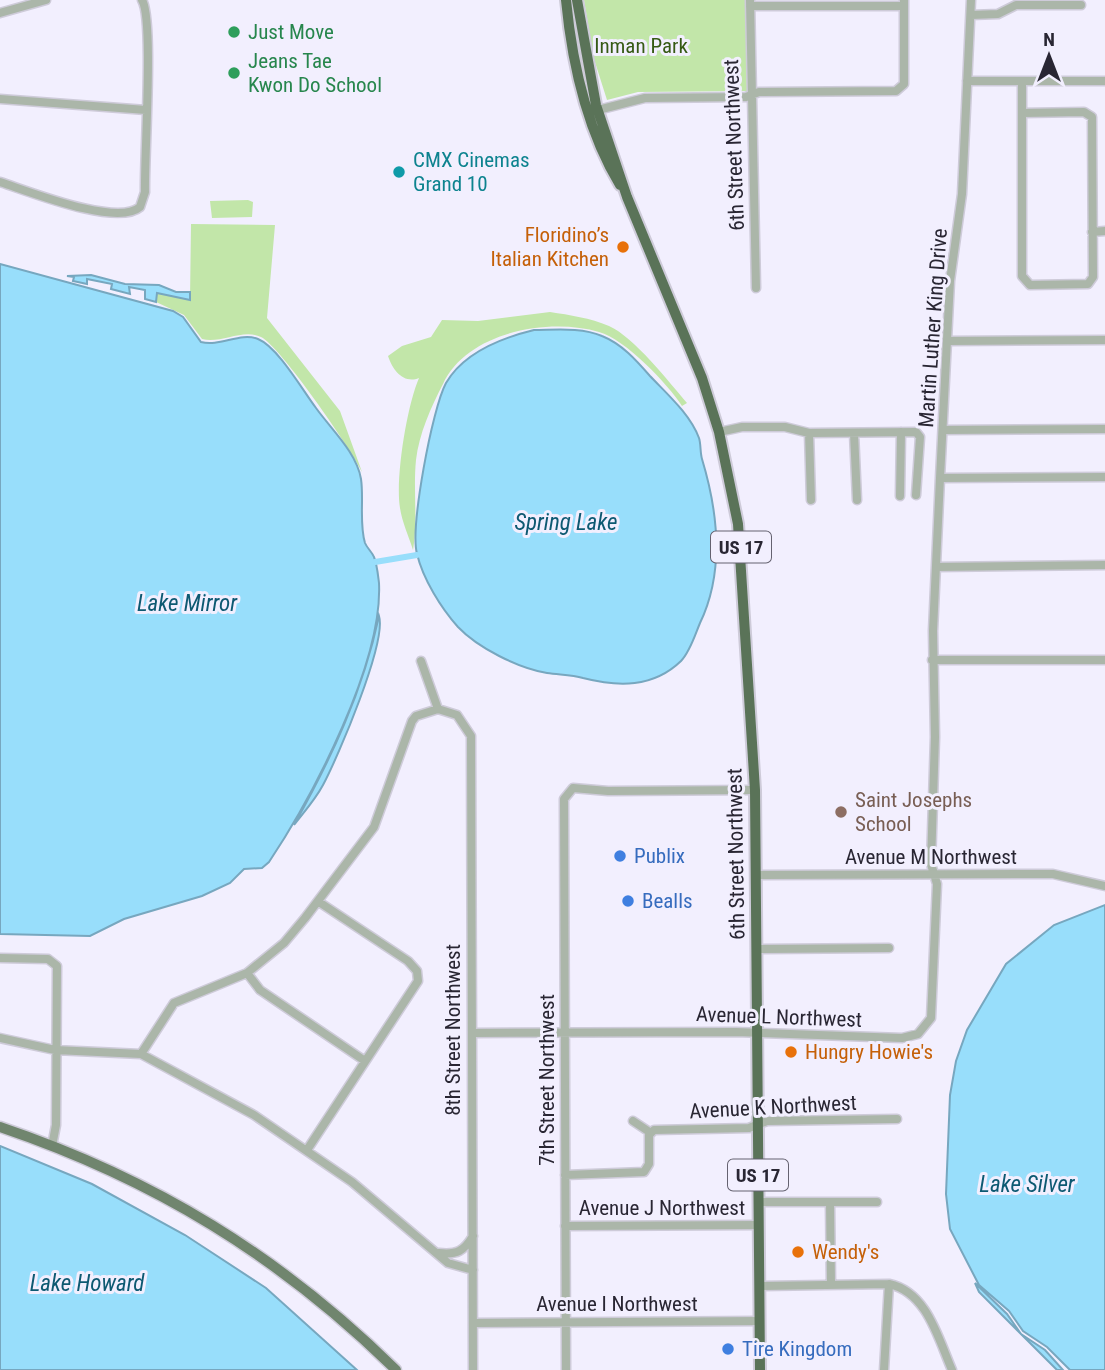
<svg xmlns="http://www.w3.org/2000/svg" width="1105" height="1370" font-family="'Roboto Condensed',sans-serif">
  <rect width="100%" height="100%" fill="#f2effe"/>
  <path fill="#c2e6a9" d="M584,0H746L747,91L638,92L607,100L594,59Z
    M248,200L253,202L252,217L212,218L210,201Z
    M191,224L275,225L267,318L340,411L362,472C351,449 280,346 261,337C243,328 221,344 202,339L184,315L156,302V293L190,300Z
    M550,312C570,315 590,318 609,326C634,337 669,382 687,403L682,406C668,384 625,339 599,332C549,317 467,332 443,384C431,407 419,434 416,460C413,490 418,521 413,550C409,537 402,522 400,508C395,479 407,405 419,378C404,384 393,371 388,356L402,346L431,337L442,320L478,321Z"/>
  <path fill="#98defb" stroke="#77a7bf" stroke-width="2" d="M0,264L173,311L183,317L201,342C220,347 240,332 258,339C278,347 303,391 316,408C331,429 357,453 361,479C364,499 359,524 365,543C367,548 372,552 374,557C377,564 378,575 379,583C383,663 313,796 269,862L262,868L244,869L230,883L202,896L124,919L90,936L0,934Z
    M91,275L125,284L159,285L176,292H190V300L157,293L156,302L145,299V290L129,287L130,294L111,289L112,284L87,279V284L73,281L74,277L67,276Z
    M534,330C555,330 581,327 602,336C622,344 636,360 650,376C667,394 690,414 699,438C701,444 700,452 702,459C718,512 725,571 700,623C695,635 690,652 681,661C653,688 618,687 583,678C571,674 559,675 547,673C518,668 478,648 458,627C441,608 423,579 417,554C410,527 432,409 446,383C464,352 501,338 534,330Z
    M379,616C387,642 338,757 323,785C315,800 304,812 294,825C331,759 363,691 379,616Z
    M1105,905V1370H1070L1047,1347L1023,1331L1009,1311L979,1285L950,1229L946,1194L950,1095L956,1061L967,1030L1006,964L1054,925Z
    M0,1146L92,1184L185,1235L266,1288L357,1370H0Z
    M975,1283L1007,1314L1021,1334L1045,1350L1063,1370H1057L979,1292Z"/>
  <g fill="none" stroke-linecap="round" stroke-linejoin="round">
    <path stroke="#98defb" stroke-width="6" d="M375,562L417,555"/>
    <defs>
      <path id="minor" d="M750,0L756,288
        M750,6H904
        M0,13L46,0
        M971,15L998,14L1016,5H1081
        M967,81H1105
        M1022,81V276L1030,285L1088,284L1093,277L1092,117L1084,112L1022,113
        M0,99L146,110
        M598,110L645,98L746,97L759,92L896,91L904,84V0
        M0,182C28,191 117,227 140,207L145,192C144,159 154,19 142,0
        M1092,232L1105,231
        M947,341L1105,340
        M943,430L1105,429
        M719,432L742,427H785L809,433L916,432L920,437L916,495
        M809,433L811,500
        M854,433L857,500
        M940,478L1105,477
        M900,496L901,432
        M936,567L1105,565
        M932,660H1105
        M421,661L438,709
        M438,709L457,715L471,736L473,1370
        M756,875L1053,874L1105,886
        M756,949L889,948
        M0,958L48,959L57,966L56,1125L52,1146
        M247,973L260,990L365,1061
        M473,1033L736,1032L902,1038L918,1034L931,1018L937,884L931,864L935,737L933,631L940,478L950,281L962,194L971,0
        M0,1038L55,1050L141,1054L254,1115L352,1182L448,1263L473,1270
        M141,1054L174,1003L247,973L284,943L305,918L374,827L412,721L416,716L438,709
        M633,1121L651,1133
        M307,1150L418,981L417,971L408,961L319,902
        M565,1175L644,1172L649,1164V1135L654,1130L749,1128L767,1121L897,1119
        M759,1202H877
        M830,1202L831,1285
        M565,1226L759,1225
        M439,1253C457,1255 464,1251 473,1236
        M759,1286L889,1284C927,1292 938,1338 952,1370
        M474,1323L760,1321
        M566,1370L564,799L573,788L608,791L755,790
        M884,1370L889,1284"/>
      <path id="major" d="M0,1127C154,1179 280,1256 396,1370"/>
      <path id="highway" d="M566,0C572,63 587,130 620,185
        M577,0L596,105L627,197L702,378L719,432L738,524L755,790L760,1370"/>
    </defs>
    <use href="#minor" stroke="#cecbd9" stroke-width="11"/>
    <use href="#major" stroke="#cecbd9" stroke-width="13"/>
    <use href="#highway" stroke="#cecbd9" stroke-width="14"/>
    <use href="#minor" stroke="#abb6a9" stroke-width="8"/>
    <use href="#major" stroke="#70856e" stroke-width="10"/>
    <use href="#highway" stroke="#5a7358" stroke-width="10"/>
  </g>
  <g fill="#2e9e5b" stroke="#f2effe" stroke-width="2.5">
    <circle cx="234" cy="32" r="7"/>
    <circle cx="234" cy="73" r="7"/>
  </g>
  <circle fill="#0f9aa8" stroke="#f2effe" stroke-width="2.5" cx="399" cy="172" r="7"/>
  <g fill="#e8710a" stroke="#f2effe" stroke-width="2.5">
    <circle cx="623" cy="247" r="7"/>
    <circle cx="791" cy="1052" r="7"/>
    <circle cx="798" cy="1252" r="7"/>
  </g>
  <circle fill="#8d6e63" stroke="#f2effe" stroke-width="2.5" cx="841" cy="812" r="7"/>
  <g fill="#3f7fe0" stroke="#f2effe" stroke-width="2.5">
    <circle cx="620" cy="856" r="7"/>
    <circle cx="628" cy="901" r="7"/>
    <circle cx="728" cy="1349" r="7"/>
  </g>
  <g text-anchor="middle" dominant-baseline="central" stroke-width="6" stroke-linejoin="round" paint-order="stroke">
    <g fill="#f2effe" stroke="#656270" stroke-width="2">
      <rect x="711" y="531.5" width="60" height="31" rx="5"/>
      <rect x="728" y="1159.5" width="60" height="31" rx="5"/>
    </g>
    <g font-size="19" font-weight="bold" fill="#292633">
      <text x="741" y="547">US 17</text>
      <text x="758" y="1175">US 17</text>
    </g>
    <g font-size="21" fill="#27864d" stroke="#f2effe" text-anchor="start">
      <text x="248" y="32">Just Move</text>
      <text x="248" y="61">Jeans Tae<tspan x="248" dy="24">Kwon Do School</tspan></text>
    </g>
    <g font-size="21" fill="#365a15" stroke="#f2effe">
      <text x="641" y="46">Inman Park</text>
    </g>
    <g font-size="21" fill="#292633" stroke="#f2effe">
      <text transform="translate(734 145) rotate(-92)">6th Street Northwest</text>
      <text transform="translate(933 328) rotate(-86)">Martin Luther King Drive</text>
      <text transform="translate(736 854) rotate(-91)">6th Street Northwest</text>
      <text x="931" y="857">Avenue M Northwest</text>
      <text transform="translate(779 1017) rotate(2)">Avenue L Northwest</text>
      <text transform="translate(453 1030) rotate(-90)">8th Street Northwest</text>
      <text transform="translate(547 1080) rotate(-90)">7th Street Northwest</text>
      <text transform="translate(773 1107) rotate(-3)">Avenue K Northwest</text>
      <text x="662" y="1208">Avenue J Northwest</text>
      <text x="617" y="1304">Avenue I Northwest</text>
    </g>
    <g font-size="21" fill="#0d838f" stroke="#f2effe" text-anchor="start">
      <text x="413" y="160">CMX Cinemas<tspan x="413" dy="24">Grand 10</tspan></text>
    </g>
    <g font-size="21" fill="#c56008" stroke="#f2effe" text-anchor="start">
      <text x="609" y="235" text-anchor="end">Floridino’s<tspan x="609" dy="24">Italian Kitchen</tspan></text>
      <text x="805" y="1052">Hungry Howie's</text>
      <text x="812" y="1252">Wendy's</text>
    </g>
    <g font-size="21" fill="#785e54" stroke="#f2effe" text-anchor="start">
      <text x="855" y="800">Saint Josephs<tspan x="855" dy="24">School</tspan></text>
    </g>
    <g font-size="21" fill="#366cbe" stroke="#f2effe" text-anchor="start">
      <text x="634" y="856">Publix</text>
      <text x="642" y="901">Bealls</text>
      <text x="742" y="1349">Tire Kingdom</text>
    </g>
    <g font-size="23" font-style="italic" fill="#0d5972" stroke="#f2effe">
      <text x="566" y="522">Spring Lake</text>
      <text x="187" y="603">Lake Mirror</text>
      <text x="1027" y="1184">Lake Silver</text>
      <text x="87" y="1283">Lake Howard</text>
    </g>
  </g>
  <g transform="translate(1049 56)" stroke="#f2effe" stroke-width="5" paint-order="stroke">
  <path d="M0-5L12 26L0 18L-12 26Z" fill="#292633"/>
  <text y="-10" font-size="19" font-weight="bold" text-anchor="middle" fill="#292633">N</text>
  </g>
</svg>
